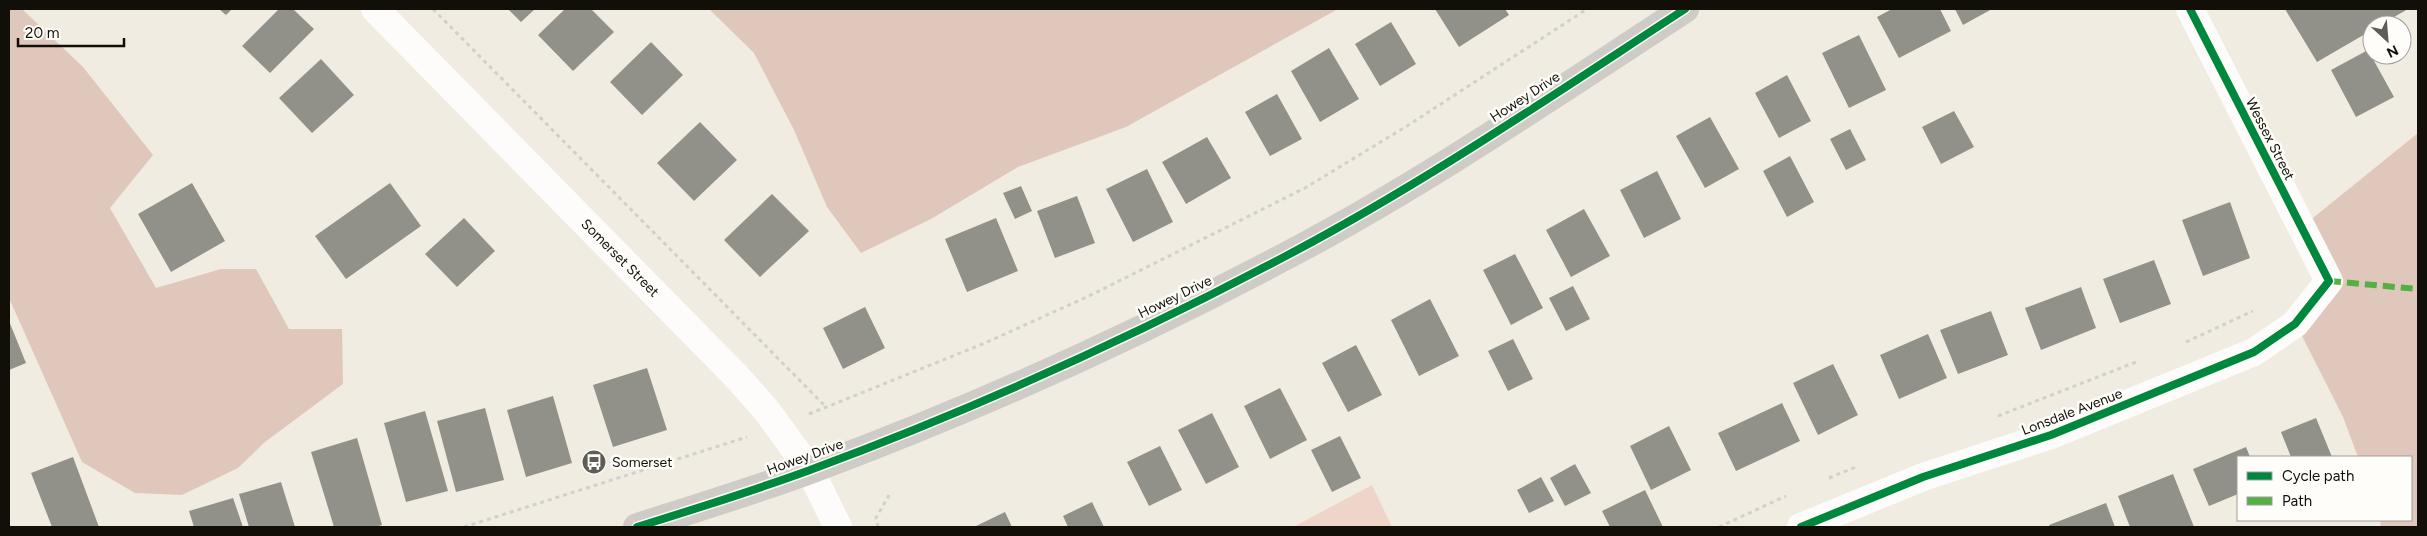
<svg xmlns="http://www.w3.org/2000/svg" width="2427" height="536" font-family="Figtree,sans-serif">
  <rect width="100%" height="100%" fill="#f1ece1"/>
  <path fill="#eed4c9" d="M1372,485L1392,527H1293Z"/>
  <path fill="#e0c7bc" d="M9,9H22L83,67L153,155L110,208L156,288L221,269H256L289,329H342L343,384L265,442L238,468L182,495L135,493L82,462L9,298Z
    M709,9H1338L1126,127L1018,167L931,219L861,253L827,207L794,130L754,53Z
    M2418,133V527H2381L2380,520H2411V457H2358L2343,417L2297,326L2331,280L2303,226Z"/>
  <path fill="#929189" d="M219,9H232L226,15Z
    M279,9H293L314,29L270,73L242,46Z
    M508,9H535L521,22Z
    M565,9H591L614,32L573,71L538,35Z
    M1435,9H1505L1509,15L1459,47Z
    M1892,9H1940L1951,31L1899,58L1877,17Z
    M1955,9H1992L1963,25Z
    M2285,9H2408L2380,25H2372V30L2317,62Z
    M1391,22L1416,64L1380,86L1355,44Z
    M1859,35L1886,90L1849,108L1822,53Z
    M651,42L683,75L642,115L610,82Z
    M1329,48L1359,99L1320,122L1291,71Z
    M2368,50L2394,97L2356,117L2331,70Z
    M321,59L354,95L312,133L279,98Z
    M1787,75L1811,121L1779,138L1755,93Z
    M1277,94L1302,139L1270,156L1245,112Z
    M1954,111L1974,147L1941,164L1922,127Z
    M1710,117L1739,169L1705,188L1676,136Z
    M700,122L737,160L694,201L657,163Z
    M1850,129L1866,160L1846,170L1830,139Z
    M1207,137L1231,178L1186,204L1162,162Z
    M1790,156L1814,202L1787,217L1763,171Z
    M1147,169L1173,222L1133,242L1106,189Z
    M1657,171L1681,219L1644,238L1620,190Z
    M192,183L225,241L171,272L138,214Z
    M390,183L421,226L346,279L315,236Z
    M1021,186L1032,211L1015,219L1003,193Z
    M772,194L809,231L760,277L724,240Z
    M1077,196L1095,243L1055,258L1037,211Z
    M2230,202L2250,258L2203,276L2182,220Z
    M1584,209L1610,256L1571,277L1546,230Z
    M464,218L495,251L457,287L425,254Z
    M996,218L1018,271L967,292L945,239Z
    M1515,254L1543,308L1511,325L1483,270Z
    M2154,260L2171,304L2120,323L2103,279Z
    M1573,286L1590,319L1566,331L1549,298Z
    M2081,287L2096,328L2041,350L2025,308Z
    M1430,299L1459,356L1419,376L1391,320Z
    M865,307L885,348L843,369L823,328Z
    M1991,311L2008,355L1958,374L1940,330Z
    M9,321L26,363L9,370Z
    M1928,334L1947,378L1899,399L1880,355Z
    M1513,339L1533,379L1508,391L1488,351Z
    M1356,345L1382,395L1348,412L1322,363Z
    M1833,364L1858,415L1818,435L1793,383Z
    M647,368L667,430L613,447L593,385Z
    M1280,388L1307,440L1270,459L1244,406Z
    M553,396L572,463L526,477L507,410Z
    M1782,403L1800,441L1736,471L1718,433Z
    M485,408L504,480L456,492L437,421Z
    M425,411L448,491L406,502L384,423Z
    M1212,413L1239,467L1206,484L1178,430Z
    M2316,418L2332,457H2291L2281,432Z
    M1669,426L1691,470L1651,490L1630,446Z
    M1340,436L1361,478L1332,492L1311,450Z
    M357,438L382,525L375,527H334L311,452Z
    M1160,446L1182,490L1149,506L1127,462Z
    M2246,447L2250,457H2238V494L2209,506L2193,469Z
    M73,457L99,527H52L31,473Z
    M1575,464L1591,493L1565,506L1550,478Z
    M2173,474L2194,527H2130L2118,496Z
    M1541,477L1554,501L1529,513L1517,490Z
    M281,482L295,527H249L239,494Z
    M1645,490L1663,527H1610L1602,511Z
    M233,498L243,527H194L189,511Z
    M1092,502L1104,527H1068L1063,516Z
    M2106,503L2115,527H2050L2049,525Z
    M1005,512L1012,527H974Z"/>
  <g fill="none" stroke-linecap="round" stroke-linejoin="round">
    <path stroke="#d1d0cd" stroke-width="3" stroke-dasharray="4 4" stroke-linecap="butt" d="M433,9L826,407
      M2186,342L2253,311
      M809,414L985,343L1089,296L1305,188L1407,126L1587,9
      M1998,416L2136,362
      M1829,478L1858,466
      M464,527L747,437
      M878,527L876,518L889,495
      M1719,527L1786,496"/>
    <path stroke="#fdfcfa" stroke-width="28" d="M375,9L737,377L767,411L810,470L838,527
      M1801,527L1923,477L2051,435L2254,352L2295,324L2329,281L2190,9"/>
    <path stroke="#cfcbc6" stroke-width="28" d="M637,527C695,509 753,491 810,470C972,410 1131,338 1284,257C1423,184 1553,95 1685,9"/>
    <path stroke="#54b044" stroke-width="6" stroke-dasharray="12 6" stroke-linecap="butt" d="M2329,281L2418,289"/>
    <defs>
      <path id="cycleway" d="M637,527C695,509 753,491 810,470C972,410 1131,338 1284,257C1423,184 1553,95 1685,9
        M1801,527L1923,477L2051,435L2254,352L2295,324L2329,281L2190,9"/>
    </defs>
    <use href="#cycleway" stroke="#fffdf9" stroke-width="11"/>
    <use href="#cycleway" stroke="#00873e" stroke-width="8"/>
  </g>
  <defs>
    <symbol id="bus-disc" viewBox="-11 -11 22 22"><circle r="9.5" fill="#5f5c54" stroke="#fffdf9"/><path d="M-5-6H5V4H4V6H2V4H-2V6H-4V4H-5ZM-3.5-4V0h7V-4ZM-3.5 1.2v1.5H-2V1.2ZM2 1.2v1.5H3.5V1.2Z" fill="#fff"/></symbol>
  </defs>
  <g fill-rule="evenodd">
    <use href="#bus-disc" x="580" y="448" width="28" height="28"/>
  </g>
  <g text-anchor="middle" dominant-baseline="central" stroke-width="5" stroke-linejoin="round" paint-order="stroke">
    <g font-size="14" fill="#110f08" stroke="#fffdf9">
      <text transform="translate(1525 97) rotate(-33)">Howey Drive</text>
      <text transform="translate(2270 139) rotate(63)">Wessex Street</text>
      <text transform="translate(620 258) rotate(45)">Somerset Street</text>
      <text transform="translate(1175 297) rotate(-26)">Howey Drive</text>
      <text transform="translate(2072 412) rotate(-21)">Lonsdale Avenue</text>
      <text transform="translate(805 457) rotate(-20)">Howey Drive</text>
    </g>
    <g font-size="14" fill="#110f08" stroke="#fffdf9" text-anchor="start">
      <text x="612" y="462">Somerset</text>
    </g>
  </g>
  <rect width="2427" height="536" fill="none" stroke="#110f08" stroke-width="20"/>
  <rect x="2237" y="456" width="175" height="65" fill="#fffdf9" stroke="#a09e99"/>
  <rect x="2247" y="472" width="25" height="8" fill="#00873e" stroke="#a09e99"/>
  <text x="2282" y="481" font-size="15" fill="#110f08">Cycle path</text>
  <rect x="2247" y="497" width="25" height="8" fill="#54b044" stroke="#a09e99"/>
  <text x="2282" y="506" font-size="15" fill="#110f08">Path</text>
  <g transform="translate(2387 40) rotate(154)"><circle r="24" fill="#fffdf9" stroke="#a09e99"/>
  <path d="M0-4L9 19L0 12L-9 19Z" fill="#5f5c54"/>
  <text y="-8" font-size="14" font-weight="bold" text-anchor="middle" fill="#110f08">N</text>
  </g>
  <path d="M18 38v8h106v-8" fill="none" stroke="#110f08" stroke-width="2.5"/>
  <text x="25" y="38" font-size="15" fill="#110f08" stroke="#fffdf9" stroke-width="4" paint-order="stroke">20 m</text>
</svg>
